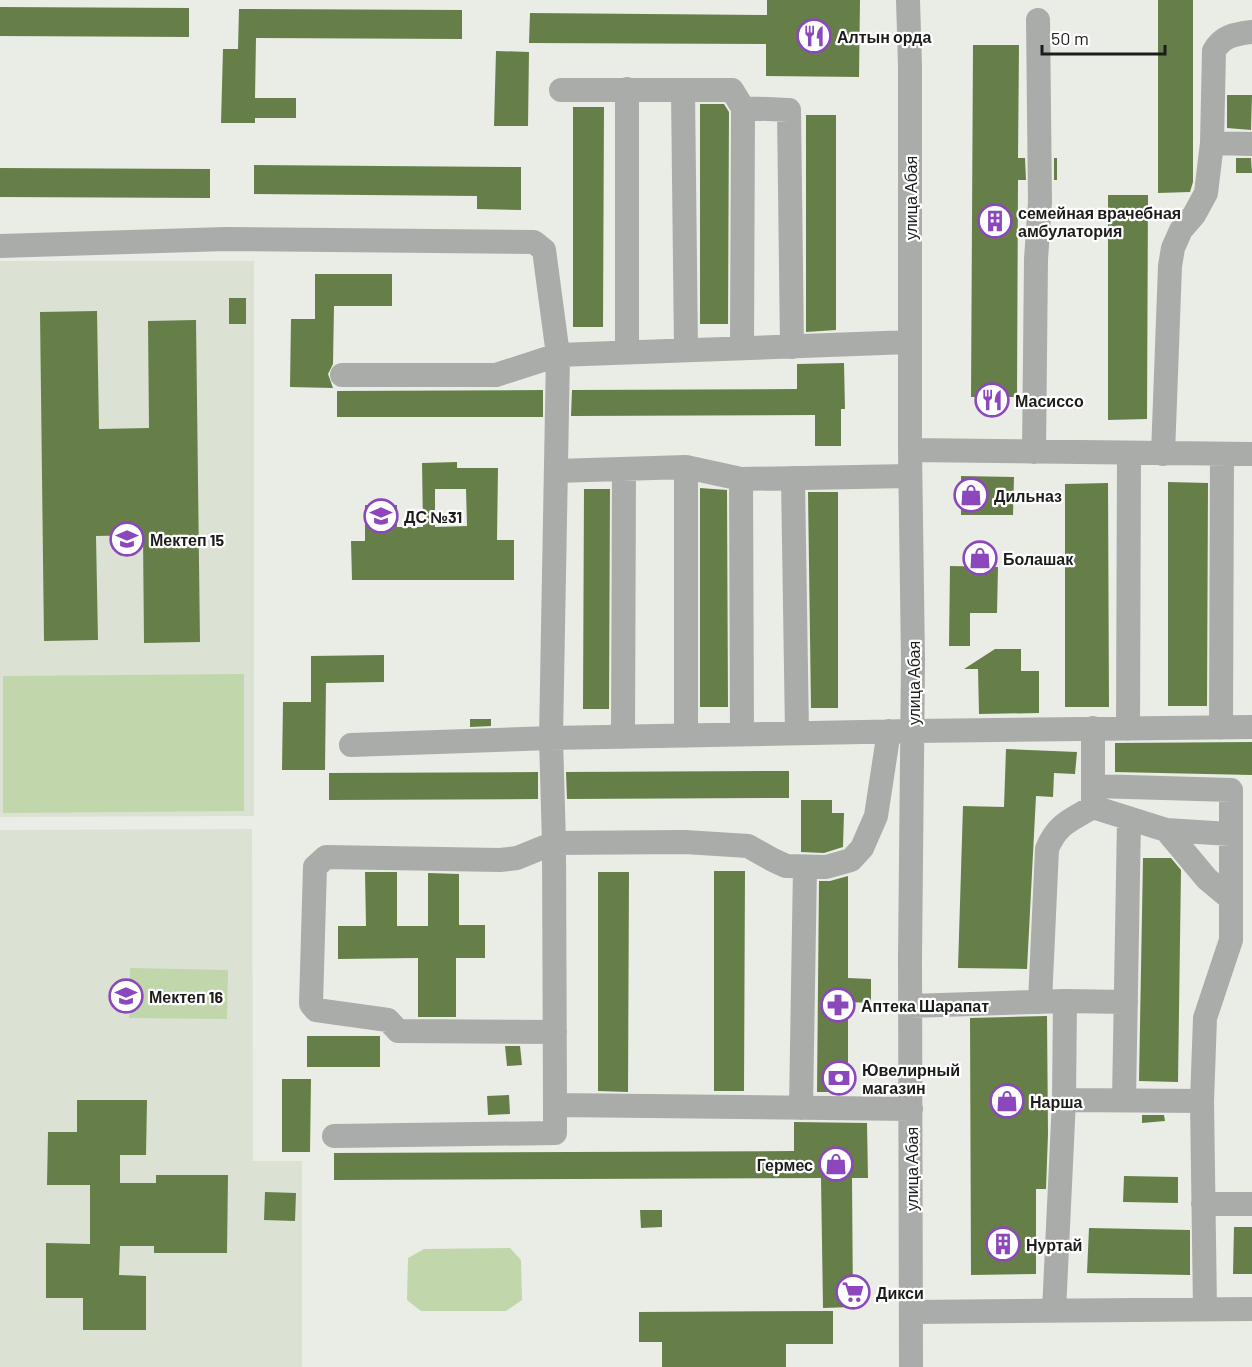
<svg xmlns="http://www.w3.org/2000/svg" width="1252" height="1367" font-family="Barlow,sans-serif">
  <rect width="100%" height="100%" fill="#e9ede6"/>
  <path fill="#dbe2d4" d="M0,261H254V816L0,817Z
    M252,829L253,1161H302V1367H0V830Z"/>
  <path fill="#c1d6aa" d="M244,674V811L3,813V676Z
    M130,968L228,970L227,1019L129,1018Z
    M510,1248L521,1260L522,1300L506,1311H421L407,1300L408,1258L424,1249Z"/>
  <path fill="#667f48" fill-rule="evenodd" d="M767,0H860L859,77L766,76V44L529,43L530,13L767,15Z
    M1158,0H1193V182L1190,192L1158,193Z
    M0,7L189,8V37L0,36Z
    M239,9L462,10V39L256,38L255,98H296V118H255V123H221L223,49H238Z
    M973,45H1019L1018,158H1025L1026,180H1018L1017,397H971Z
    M496,51L529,52L528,126H494Z
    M1227,95H1252L1251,130L1227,128Z
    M700,104H724L729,112L728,324H700Z
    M573,107H604L603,327H573Z
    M806,115H836V330L806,332Z
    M1054,158H1057V180H1054Z
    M1236,158H1251L1252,173H1236Z
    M254,165L521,167V210L477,209V196L254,194Z
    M0,168L210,169V198L0,197Z
    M1108,195H1148L1147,419L1108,420Z
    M315,274H392V306H334L333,364L328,374L333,388L290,387L291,319H315Z
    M229,298H246V324H229Z
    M97,311L99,429L149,428L148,321L196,320L200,642L144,643L143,535L96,536L98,640L44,641L40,312Z
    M844,363L845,409H841V446H815V415L571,416L572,390L797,389V364Z
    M543,390V417H337V391Z
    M457,462V468H498L497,540H514V580H352L351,541H365V505H397V527H423L422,463ZM435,489H466L467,526L435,527Z
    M961,476L1014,477L1013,515H961Z
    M1168,482L1208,483L1207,706H1168Z
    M1108,483L1109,707H1065V484Z
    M700,488L727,490L728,707H700Z
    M584,489H610L609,709H583Z
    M808,492H838V708H811Z
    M950,566L998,567L997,613H970V646H949Z
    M995,649H1021V671H1039V713L979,714L978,669H964Z
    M384,655V682L326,683L325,770H282L283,702H311V656Z
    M470,719H491V726L470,727Z
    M1252,742V775L1115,772V743Z
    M1006,749L1077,752L1075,774L1054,773L1053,797L1036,796L1027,969L958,968L963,806L1004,807Z
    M789,771V798L567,799L566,772Z
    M538,772V799L329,800V773Z
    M801,800H832V813H844L843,847L824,853L801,852Z
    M1143,858H1171L1181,870L1178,1082L1139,1081Z
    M714,871H745L744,1091H714Z
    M365,872H397V926H428V873L459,874V925H485V958H456V1017H418V958L338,959V926H366Z
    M598,872H629L628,1092L598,1091Z
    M848,876V978L871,979V1003L848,1002V1092H817L819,881H830Z
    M1047,1016L1048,1134L1046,1189H1036V1274L971,1275L970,1018Z
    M307,1036H380V1067H307Z
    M505,1046H520L522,1065L507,1066Z
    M282,1079H311L310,1152H282Z
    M509,1095L510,1114L488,1115L487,1096Z
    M77,1100H147L146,1155H120V1183H156V1175H228L227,1253H154V1246H120L119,1275L146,1276V1330H83V1298H46V1243L90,1244V1185H47L48,1132H77Z
    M1142,1115H1164L1165,1121L1142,1123Z
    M794,1122L867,1123L868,1178H852L853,1307L823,1308L821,1178L334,1180V1153L794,1151Z
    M1124,1176L1178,1177V1203L1123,1202Z
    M265,1192L296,1193L295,1221L264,1220Z
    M640,1210H662V1227L641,1228Z
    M1234,1227H1252V1274H1233Z
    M1089,1228L1190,1230V1275L1087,1273Z
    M833,1311V1344H786V1367H662V1342H639V1312Z"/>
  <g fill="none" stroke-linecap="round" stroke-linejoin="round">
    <path stroke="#aaaca9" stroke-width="24" d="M908,0L910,66V450L913,660L910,959L911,1367
      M561,90H732L743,108L789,110L792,347
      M683,91L686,349
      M1212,143L1252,144
      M0,246L226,239L534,242L544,250L558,355L910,342
      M742,348L743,108
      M627,351V89
      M342,375H496L558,355L551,738L554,843L517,858L500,860L326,857L315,867L311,1004L316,1010L388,1020L398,1031L555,1032
      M910,450L1252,454
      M1034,452L1036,259L1040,202L1038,20
      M1163,454L1170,266L1173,248L1181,230L1194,215L1206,193L1212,143L1214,51C1222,36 1235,34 1252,32
      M556,471L686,467L741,479L910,476
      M793,478L797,733
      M741,479L742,734
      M1221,728L1222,454
      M1128,729L1129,453
      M889,731L876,816L862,848L851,860L826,867L786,866L773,860L748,846L685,842L554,843L555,1105L911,1109
      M686,736V467
      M623,737L624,470
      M351,745L551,738L913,731L1252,727
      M1094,786L1231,790V940L1205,1018L1202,1101
      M1093,801V728
      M1166,830L1207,879L1231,899
      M1065,1001L1126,1002
      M1040,1002L1047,849C1057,824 1071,820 1093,807L1166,830L1230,834
      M910,1006L1065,1001L1064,1100L1202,1101L1205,1309
      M1124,1100L1129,820
      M801,1108L805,867
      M334,1136L555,1133V1105
      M1203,1204H1252
      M1054,1311L1064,1100
      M911,1312L1252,1309"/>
  </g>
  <defs>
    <symbol id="restaurant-ring" viewBox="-11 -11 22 22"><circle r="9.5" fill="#fff" stroke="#8b47bb" stroke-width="1.5"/><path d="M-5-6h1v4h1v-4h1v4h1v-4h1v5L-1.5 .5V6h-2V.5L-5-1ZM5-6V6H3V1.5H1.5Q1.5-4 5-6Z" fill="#8b47bb"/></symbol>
    <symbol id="building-ring" viewBox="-11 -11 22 22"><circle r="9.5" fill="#fff" stroke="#8b47bb" stroke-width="1.5"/><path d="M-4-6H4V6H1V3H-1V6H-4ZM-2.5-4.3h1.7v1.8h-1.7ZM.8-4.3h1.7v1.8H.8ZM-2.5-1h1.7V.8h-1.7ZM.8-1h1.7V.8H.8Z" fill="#8b47bb"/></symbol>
    <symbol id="shop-ring" viewBox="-11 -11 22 22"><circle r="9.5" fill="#fff" stroke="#8b47bb" stroke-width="1.5"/><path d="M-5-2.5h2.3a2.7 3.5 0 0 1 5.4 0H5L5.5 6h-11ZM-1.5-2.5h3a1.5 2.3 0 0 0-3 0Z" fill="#8b47bb"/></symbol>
    <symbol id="school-ring" viewBox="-11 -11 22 22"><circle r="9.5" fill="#fff" stroke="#8b47bb" stroke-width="1.5"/><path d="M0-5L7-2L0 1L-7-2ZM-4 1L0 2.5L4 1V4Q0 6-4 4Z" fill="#8b47bb"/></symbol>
    <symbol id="pharmacy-ring" viewBox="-11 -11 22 22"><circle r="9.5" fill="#fff" stroke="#8b47bb" stroke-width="1.5"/><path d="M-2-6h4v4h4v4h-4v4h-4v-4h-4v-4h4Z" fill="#8b47bb"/></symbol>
    <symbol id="bank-ring" viewBox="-11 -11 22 22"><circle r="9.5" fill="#fff" stroke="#8b47bb" stroke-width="1.5"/><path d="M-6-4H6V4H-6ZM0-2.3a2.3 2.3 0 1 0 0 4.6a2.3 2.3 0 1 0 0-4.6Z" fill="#8b47bb"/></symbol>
    <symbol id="supermarket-ring" viewBox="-11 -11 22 22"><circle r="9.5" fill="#fff" stroke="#8b47bb" stroke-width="1.5"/><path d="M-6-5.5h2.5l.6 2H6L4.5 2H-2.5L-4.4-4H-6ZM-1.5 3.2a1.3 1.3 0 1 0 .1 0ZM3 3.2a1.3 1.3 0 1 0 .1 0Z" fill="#8b47bb"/></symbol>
  </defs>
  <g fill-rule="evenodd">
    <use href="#restaurant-ring" x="795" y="17" width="38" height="38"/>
    <use href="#building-ring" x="976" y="202" width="38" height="38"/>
    <use href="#restaurant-ring" x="973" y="381" width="38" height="38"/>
    <use href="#shop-ring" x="952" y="476" width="38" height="38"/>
    <use href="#school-ring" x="362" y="497" width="38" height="38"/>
    <use href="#school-ring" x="108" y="520" width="38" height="38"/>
    <use href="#shop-ring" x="961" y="539" width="38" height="38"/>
    <use href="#school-ring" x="107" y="977" width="38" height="38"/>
    <use href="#pharmacy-ring" x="819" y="986" width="38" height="38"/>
    <use href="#bank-ring" x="820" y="1059" width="38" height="38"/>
    <use href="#shop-ring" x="988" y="1082" width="38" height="38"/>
    <use href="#shop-ring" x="817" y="1145" width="38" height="38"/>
    <use href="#building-ring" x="984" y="1225" width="38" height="38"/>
    <use href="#supermarket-ring" x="834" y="1273" width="38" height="38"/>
  </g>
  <g text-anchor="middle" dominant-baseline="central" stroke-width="4.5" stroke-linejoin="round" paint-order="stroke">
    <g font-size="16" font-weight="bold" fill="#1c1d1a" stroke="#fff" text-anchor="start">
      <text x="837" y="36">Алтын орда</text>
      <text x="1018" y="212">семейная врачебная<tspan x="1018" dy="18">амбулатория</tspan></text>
      <text x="1015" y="400">Масиссо</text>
      <text x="994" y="495">Дильназ</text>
      <text x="404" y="516">ДС №31</text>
      <text x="150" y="539">Мектеп 15</text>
      <text x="1003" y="558">Болашак</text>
      <text x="149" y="996">Мектеп 16</text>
      <text x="861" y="1005">Аптека Шарапат</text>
      <text x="862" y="1069">Ювелирный<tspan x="862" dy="18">магазин</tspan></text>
      <text x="1030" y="1101">Нарша</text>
      <text x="813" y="1164" text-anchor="end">Гермес</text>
      <text x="1026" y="1244">Нуртай</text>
      <text x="876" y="1292">Дикси</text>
    </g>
    <g font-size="16" fill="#1c1d1a" stroke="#fff">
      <text transform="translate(910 198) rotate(-90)">улица Абая</text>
      <text transform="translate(913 683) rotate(-90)">улица Абая</text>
      <text transform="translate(911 1169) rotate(-90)">улица Абая</text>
    </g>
  </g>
  <path d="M1042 45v9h123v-9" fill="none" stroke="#1c1d1a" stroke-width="3"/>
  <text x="1051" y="45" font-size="18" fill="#1c1d1a" stroke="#ffffff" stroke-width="4.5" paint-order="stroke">50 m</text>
</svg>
